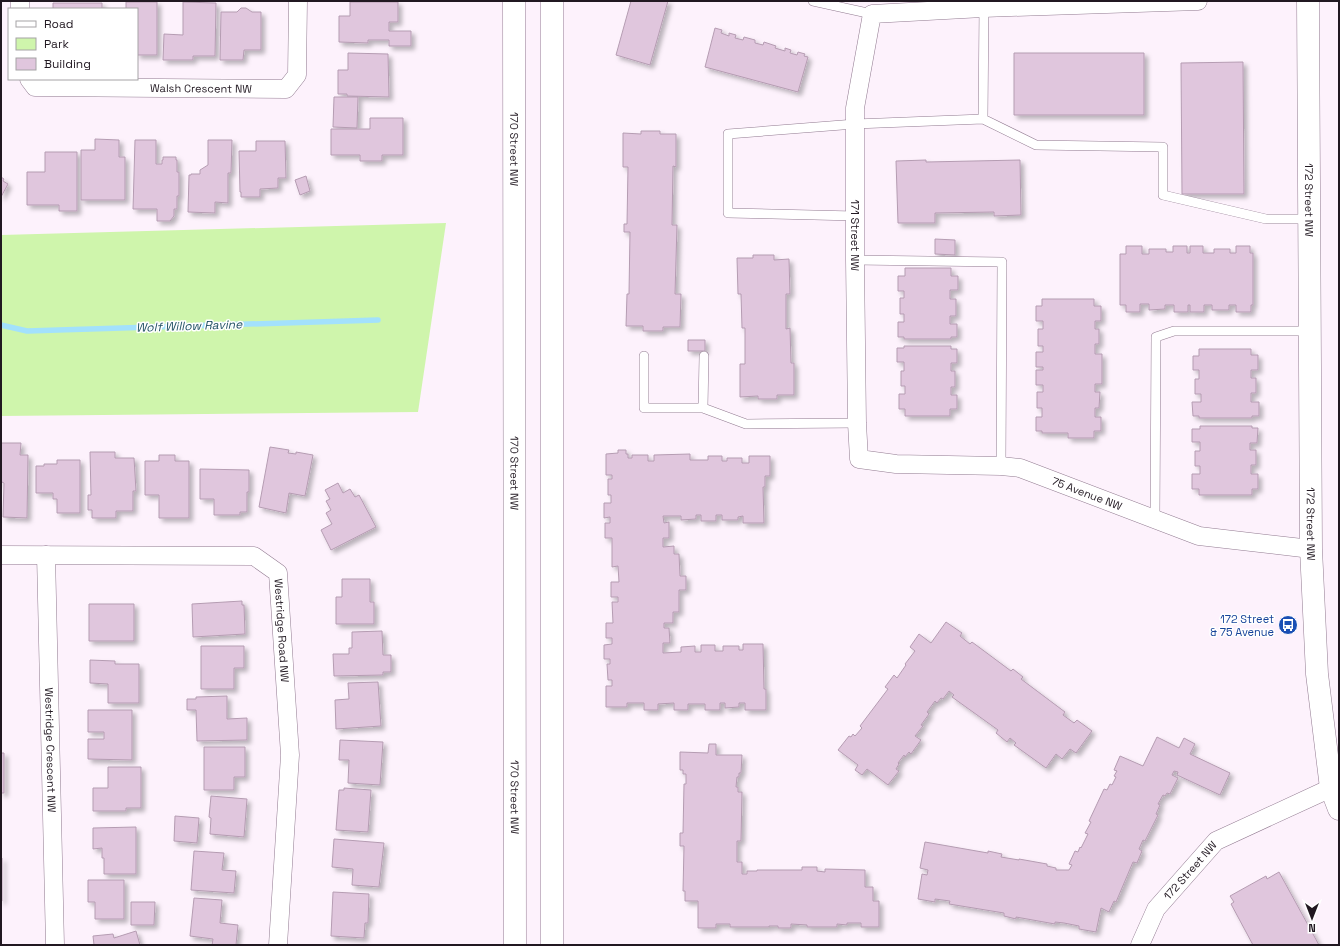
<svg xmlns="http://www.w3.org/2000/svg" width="1340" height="946" font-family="'Space Grotesk',sans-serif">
  <defs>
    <filter id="shadow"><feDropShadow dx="3.5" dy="3.5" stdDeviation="2" flood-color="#0004"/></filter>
  </defs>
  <rect width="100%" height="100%" fill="#fdf2fc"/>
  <path fill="#cff5ac" d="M446,223L418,412L1,416V235Z"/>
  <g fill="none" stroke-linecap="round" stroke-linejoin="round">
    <path stroke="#a3e1fc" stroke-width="5.5" d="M1,325L27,331L378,320"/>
  </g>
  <path fill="#e0c6dd" stroke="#b59cb2" filter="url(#shadow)" d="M631,1H668L650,65L616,55Z
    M126,2H157V55H137V9H126Z
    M183,2L216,3L215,56H193V60H163L164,34L183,35Z
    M350,2H398V22H389V31H411V46H389V40H368V43L339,42V16H350Z
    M53,3H102V9H53Z
    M241,8H246L252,12H261V50H244L243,60H220L221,12H237Z
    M715,28L722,30L721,33L729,36V33L736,35L735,38L743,40L744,37L755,40V43L763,45L764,42L776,46L775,48L785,51V48L791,50L790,53L797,55L798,52L805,54L804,56L808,57L798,92L705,67Z
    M348,53L388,54L389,97L347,96V94H338V70H348Z
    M1014,53H1144V115H1014Z
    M1243,62L1244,194H1182L1181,63Z
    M334,97H358L357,128L333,127Z
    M370,118H403V155H382V161H360V155H331V129H370Z
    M641,131H660V134H676V167L673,166L672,225H677L675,294H681L680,327H663V331H643V326H626L627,294H629L630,232H624V224H627L628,167H623V133L641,134Z
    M95,139L119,140V157H125V200H81V150H95Z
    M135,140H156V164H162V160H163V157H176V160H177V172H179V196H177V209H174V216L170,221H157V209H133Z
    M208,140H232L231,173H228V203L215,202V213L188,212L189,175H191V174H200V170L208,165Z
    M256,141H285L286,178H278V188L260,189V197H241V192H240L239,151H256Z
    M45,152H77V211H59V205H27V172H45Z
    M926,160V162L1020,160L1021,215L994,216V212L935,213V223H898L896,161Z
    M306,176L310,191L300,195L295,180Z
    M1,177L4,179L3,181L8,184L1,197Z
    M935,239L955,240V255L935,254Z
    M1126,246H1142V254H1149V249H1166V252H1173V246H1187V253H1190V246H1203V253H1214V249H1230V253H1236V246H1250V253H1253V305H1251V312H1236V305H1229V310H1212V305H1204V312H1190V305H1188V312H1174V305H1165V309L1149,310V304H1140V312H1126V305H1120V254H1126Z
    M753,255H774V260L789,259L790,294H786V329L790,328L791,363H794V395H777V399H758V396L740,397V364H745V328H742L741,294H738L737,258H753Z
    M905,268H951V276H958V290H950V299H956V316H950V324H957V337H951V339H904V337H898V322H904V314H900V298H904V291H898V276H905Z
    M1042,299H1094V306H1101V321H1095V329H1099V344H1095V354H1102V384H1095V392H1100L1099,408H1095V417H1101V431H1094V438H1068V433H1042V431H1036V417H1042V408H1037V392H1043V385H1036V370H1043V367H1036V352H1043V346H1038V329H1043V321H1036V306H1042Z
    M688,340H705V351H688Z
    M904,346H951V349H957V363H951V371H955V387H951V395H957V409H950V416H905V409H899V394H905V386H901V371H904V362H897V348H904Z
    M1199,349H1251V355H1258V370H1251V378H1256V393H1251V402H1259V416H1252V418H1199V416H1193L1192,402H1201V394H1195V379H1199V370H1193V356H1199Z
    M1200,426H1252V428H1258L1257,443H1250V450H1256V465H1251V474H1258V489H1252V495H1199V489H1192V474H1200V466H1195V451H1200V442H1192V429H1200Z
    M1,443H21L20,455H28L27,518L3,517L4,483L2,482L1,485Z
    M270,447L289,450L288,453L296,454V452L313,455L305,496L289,493L286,513L259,507Z
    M618,450H626V454H628V458H632V455H648V461H654V455L690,454V460H708V456H722V461H727V458H742V463H749V456H770V476H765V487H763L764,523H743V516L738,517V520H722V515H716V521H701V515H696V519L681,520V516H663L664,523L669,522V538H663V547L674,546V554H679L680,576H686V590H679V612H673V623H664V628H669L670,643H663V653L681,652V647L695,646V652H701V645H715V651H723V646H739V650H743V644H763L764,689H766V710H745V703H739V707L725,708V703H720V710H705V704H688V710H674V703L658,704V710H644V703H627V707H606V686H612V680H608L607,664H610V659H604V645L612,644V638H606V623H613L612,602H618V597H611V582H619L618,566L612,567V538H605V523H610V517L604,518V503H611V495H608V479H612V475H606V454L618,453Z
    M90,452H115V458H134L136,491H133V511H116V518H92V510H88V495H91Z
    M159,455H175V461H189V518H159V495H145V461H159Z
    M57,460H80V513H57V499H53V493H36V466H44V464H57Z
    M200,469L249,470V492H247V512H240V515H214V499H200Z
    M338,483L343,493L350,489L355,497L359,495L376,527L331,550L321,530L332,524L326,513L331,510L326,501L330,499L325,490Z
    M342,579H370V602H374V624H336V597H342Z
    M242,601V605H244L245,634L193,637L192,604Z
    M89,604H134V641H89Z
    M946,622L962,633L960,636L970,644L972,642L1011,671L1013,669L1023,677L1021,679L1065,712L1063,715L1074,723L1077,720L1092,731L1076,753L1070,749L1062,759L1056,754L1046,768L1014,745L1016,743L1010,738L1007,742L996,733L998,730L952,697L954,695L949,691L943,699L941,698L937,703L935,701L927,712L929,714L921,725L923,726L915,736L921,740L911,754L909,752L905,757L904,755L898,763L899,764L896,769L899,771L888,785L867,769L862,775L855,770L858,765L838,750L849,736L851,737L853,734L855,736L862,728L860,726L888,689L885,687L894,675L897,678L906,665L905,664L915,651L910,647L919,634L931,643Z
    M382,631L383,655H391V672H383V675L334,676L333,654H349V648H352V632Z
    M201,646H244V668H234V689H201Z
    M90,660L115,661V664H139V703H108V684L90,683Z
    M378,682L381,726L336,729L335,700L349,699L348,683Z
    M227,696V719L247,718V740L197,741L196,710H187V699H196V697Z
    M88,710H132V760L88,759V739H104V732H88Z
    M1157,737L1179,748L1184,738L1195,744L1190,754L1230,773L1220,795L1177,775L1178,772L1174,771L1172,775L1178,778L1170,794L1167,793L1165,796L1163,795L1158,804L1160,805L1156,814L1158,815L1145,841L1143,840L1139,849L1142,851L1137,863L1133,862L1116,902L1114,901L1109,912L1101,908L1096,932L1079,929V926L1064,923L1055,922V924L1016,917V919L1004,916V913L949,904L950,901L935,899V902L918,899L922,874L927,875L928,870L920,868L925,842L988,853V851L1002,854L1001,857L1019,860V859L1047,864V866L1056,868V870H1069L1072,865L1069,864L1075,851L1078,852L1080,847L1081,848L1088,834L1085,833L1091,822L1089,821L1104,789L1107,790L1110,784L1112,785L1116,777L1114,776L1117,771L1114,770L1120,756L1143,766Z
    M340,740L383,742L380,785L348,783L349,760H339Z
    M709,744H716V755H742L741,773H739V777H737L736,787H738V792H742L741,841H737V862H742V874H747V871H757V870H802V867H817V871L825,872V869L865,870V887H873V901H879V927H861V923H847V925L837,924V927H807V925L791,924V928H778V926H769V927H730V924H716V928H698V901H685V891H683L684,846H680V833H683L684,784H686V774H683V770H680V752L708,753Z
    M204,747H245V777H234V790H204Z
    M1,753H4V793H1Z
    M108,767H141V808H126V811H93V788H108Z
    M344,788L371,790L368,832L336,830L339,790H344Z
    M211,796L247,799L244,837L210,834L211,818L209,817Z
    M175,816L199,818L197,843L174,841Z
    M136,827V874H104V858H102V848L93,849V828Z
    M334,839L384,843L379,887L352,885L353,869L332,867Z
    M194,851L224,853L222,870L236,871L234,893L191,890Z
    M1,858H2V901H1Z
    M1279,872L1319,945H1253L1231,904L1234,902L1230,896L1266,876L1267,879Z
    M88,880H124V919H95V902H88Z
    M333,892L369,894L368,923H365L364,938L331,936Z
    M194,898L222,900L220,923L238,925L236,945H212L213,939L190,936Z
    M131,902H155L154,925H131Z
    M136,931L140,945H94L93,936L113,934L114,938Z"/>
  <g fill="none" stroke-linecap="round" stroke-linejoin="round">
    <defs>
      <path id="lane" d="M813,1L872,14
        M984,6L983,119L1036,145L1163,147V195L1266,219H1309
        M855,216L728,213V134L855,124L983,119
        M855,260L1002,262L1001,466
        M644,356V408H703L746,424L857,423
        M703,408L704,356
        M1155,519L1156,337L1174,331H1310"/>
      <g id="street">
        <path id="s1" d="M1198,1L983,8L872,14L855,108V260L857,423L859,459L896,464L1001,466L1020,468L1199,536L1311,549"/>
        <path d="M20,9V1"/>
        <path id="s2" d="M29,79L35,87L286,89L297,75L298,1"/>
        <path id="s3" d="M1,555L254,556L278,573L290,755L278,945"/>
        <path id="s4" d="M46,555L55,945"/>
        <path id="s5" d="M1140,945L1156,909L1216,841L1331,788"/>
      </g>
      <g id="secondary">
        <path id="s6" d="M514,1L515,945"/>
        <path d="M552,1V945"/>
        <path id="s7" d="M1308,1L1311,549L1317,674L1331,788L1339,809"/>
      </g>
    </defs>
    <use href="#lane" stroke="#927b91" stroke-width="10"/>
    <use href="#street" stroke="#927b91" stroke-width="19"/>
    <use href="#secondary" stroke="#927b91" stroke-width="23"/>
    <use href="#lane" stroke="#fff" stroke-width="9"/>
    <use href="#street" stroke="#fff" stroke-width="18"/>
    <use href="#secondary" stroke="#fff" stroke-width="22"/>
  </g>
  <defs>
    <symbol id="bus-disc" viewBox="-11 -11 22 22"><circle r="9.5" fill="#1a4fb4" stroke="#fff"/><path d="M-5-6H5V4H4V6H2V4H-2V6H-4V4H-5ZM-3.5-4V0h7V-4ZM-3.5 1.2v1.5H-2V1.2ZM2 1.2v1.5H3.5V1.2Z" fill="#fff"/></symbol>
  </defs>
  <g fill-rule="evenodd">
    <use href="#bus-disc" x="1277" y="614" width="22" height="22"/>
  </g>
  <g text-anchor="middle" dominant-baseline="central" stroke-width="3" stroke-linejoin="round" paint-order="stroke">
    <g font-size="11" fill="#211821" stroke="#fff">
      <text stroke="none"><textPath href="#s2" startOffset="176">Walsh Crescent NW</textPath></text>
      <text stroke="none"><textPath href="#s6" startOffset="148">170 Street NW</textPath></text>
      <text stroke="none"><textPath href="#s7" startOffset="199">172 Street NW</textPath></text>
      <text stroke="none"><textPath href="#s1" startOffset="549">171 Street NW</textPath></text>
      <text stroke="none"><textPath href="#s6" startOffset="472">170 Street NW</textPath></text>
      <text stroke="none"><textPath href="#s1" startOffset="1006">75 Avenue NW</textPath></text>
      <text stroke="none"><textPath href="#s7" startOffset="523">172 Street NW</textPath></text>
      <text stroke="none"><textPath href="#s3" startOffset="340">Westridge Road NW</textPath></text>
      <text stroke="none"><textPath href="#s4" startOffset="195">Westridge Crescent NW</textPath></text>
      <text stroke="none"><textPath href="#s6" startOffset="796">170 Street NW</textPath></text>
      <text stroke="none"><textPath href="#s5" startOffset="91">172 Street NW</textPath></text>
    </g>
    <g font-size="11" fill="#164399" stroke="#fff" text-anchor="end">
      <text x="1274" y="619">172 Street<tspan x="1274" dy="13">&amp; 75 Avenue</tspan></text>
    </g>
    <g font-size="12" font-style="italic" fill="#225265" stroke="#fff">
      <text transform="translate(189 326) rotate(-2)">Wolf Willow Ravine</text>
    </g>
  </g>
  <rect width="1340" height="946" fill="none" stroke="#211821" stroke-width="4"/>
  <rect x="8" y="8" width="130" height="72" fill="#ffffff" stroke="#a6a3a6"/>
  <rect x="16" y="21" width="20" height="6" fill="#ffffff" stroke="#a6a3a6"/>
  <text x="44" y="28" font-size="12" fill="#211821">Road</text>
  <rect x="16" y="38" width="20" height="12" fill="#cff5ac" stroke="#a6a3a6"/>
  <text x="44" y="48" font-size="12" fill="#211821">Park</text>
  <rect x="16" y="58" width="20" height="12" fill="#e0c6dd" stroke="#a6a3a6"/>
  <text x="44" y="68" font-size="12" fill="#211821">Building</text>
  <g transform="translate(1312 918) rotate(180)" stroke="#ffffff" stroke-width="3" paint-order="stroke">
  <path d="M0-3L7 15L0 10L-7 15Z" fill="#211821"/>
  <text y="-6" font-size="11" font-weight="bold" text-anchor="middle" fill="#211821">N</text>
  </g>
</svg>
